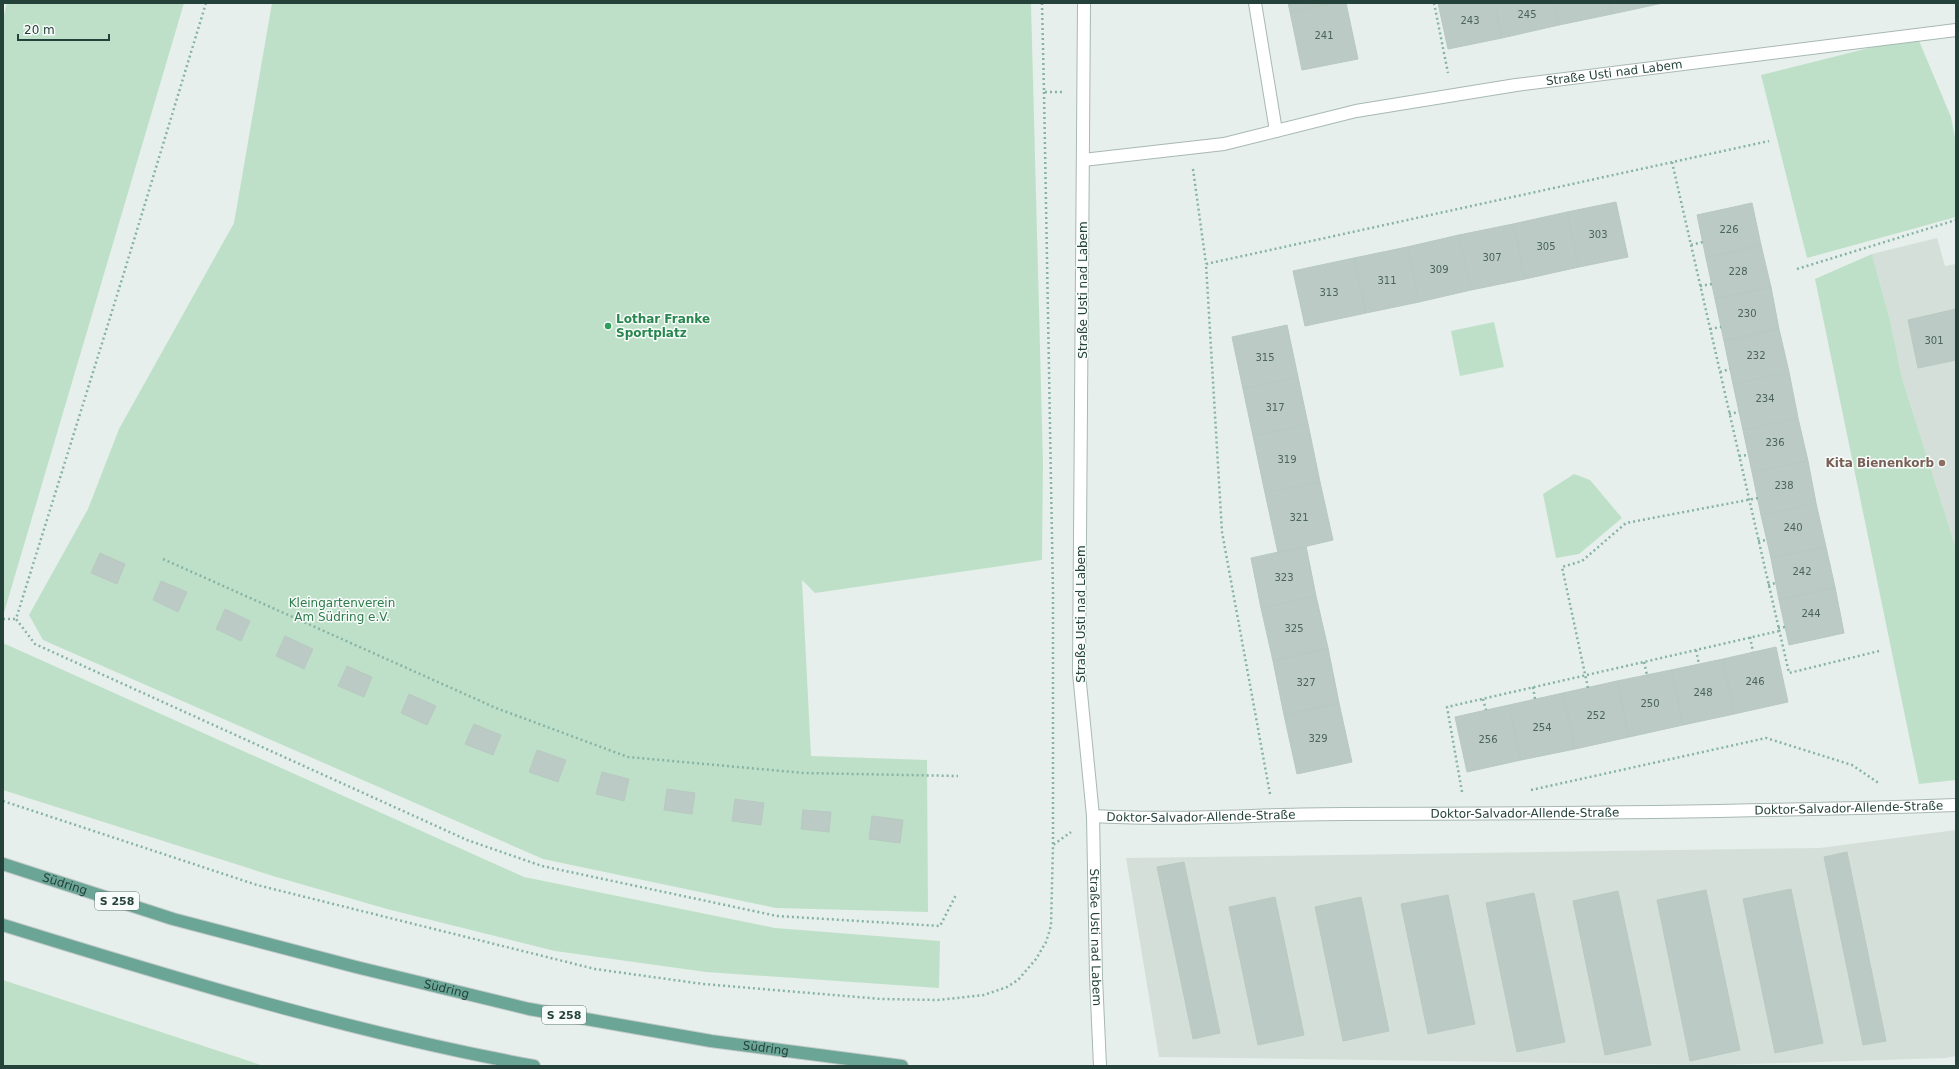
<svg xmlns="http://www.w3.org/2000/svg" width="1959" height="1069" font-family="'DejaVu Sans',sans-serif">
  <rect width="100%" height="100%" fill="#e6efeb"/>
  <path fill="#d4dfda" d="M1937,238L1945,266L1956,264V548L1902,378L1890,320L1872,254Z
    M1956,830V1056L1946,1058L1717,1065L1159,1057L1126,858L1820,848Z"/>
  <path fill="#bfe0c8" d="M7,3H184L3,616V19Z
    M272,3H1031L1043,463L1042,560L815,593L802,580L811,756L927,760L928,912L776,908L543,859L43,640L29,615L88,509L119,429L234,223Z
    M1917,36L1951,117L1956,143V217L1807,258L1761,75Z
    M1872,254L1890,320L1902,378L1956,548V780L1919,784L1815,279Z
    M1494,322L1504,367L1460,376L1451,331Z
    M1574,474L1590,480L1622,518L1579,554L1556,558L1543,494Z
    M3,643L524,877L775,928L940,941L939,988L706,972L555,951L387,909L273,876L3,790Z
    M3,980L264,1066H3Z"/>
  <path fill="#bbcac4" stroke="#b8c9c2" d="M1288,3H1331L1290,12Z
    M1331,3H1346L1358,59L1302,70L1290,12Z
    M1438,3H1495L1502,38L1448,49Z
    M1495,3H1554L1559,25L1502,38Z
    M1554,3H1609L1612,14L1559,25Z
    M1609,3H1663L1612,14Z
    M1616,202L1628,257L1579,267L1567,212Z
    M1752,203L1761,245L1706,258L1697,215Z
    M1567,212L1579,267L1525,279L1513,224Z
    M1513,224L1525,279L1471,290L1459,235Z
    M1459,235L1471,290L1419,302L1407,247Z
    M1761,245L1771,287L1715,299L1706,258Z
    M1407,247L1419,302L1366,313L1354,258Z
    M1354,258L1366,313L1305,326L1293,271Z
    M1771,287L1779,329L1724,341L1715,299Z
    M1956,309V360L1918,368L1908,320Z
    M1287,325L1298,377L1243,389L1232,337Z
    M1779,329L1789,372L1733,384L1724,341Z
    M1789,372L1798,418L1743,430L1733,384Z
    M1298,377L1308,424L1253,436L1243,389Z
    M1798,418L1808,461L1752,472L1743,430Z
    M1308,424L1320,482L1265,493L1253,436Z
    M1808,461L1816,503L1761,515L1752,472Z
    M1320,482L1333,540L1278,553L1265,493Z
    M1816,503L1826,547L1771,558L1761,515Z
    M1306,546L1316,596L1261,608L1251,558Z
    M1826,547L1835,587L1779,600L1771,558Z
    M100,553L125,564L117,584L91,573Z
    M161,581L187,592L178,612L153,600Z
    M1835,587L1844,633L1789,645L1779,600Z
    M1316,596L1328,648L1273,661L1261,608Z
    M225,609L250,621L241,641L216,629Z
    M285,636L313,649L304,669L276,656Z
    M1776,647L1788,702L1734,714L1723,659Z
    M1328,648L1339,703L1284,715L1273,661Z
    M1723,659L1734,714L1683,725L1671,670Z
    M347,666L372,677L364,697L338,686Z
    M1671,670L1683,725L1629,737L1617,681Z
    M1617,681L1629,737L1575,749L1563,693Z
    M1563,693L1575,749L1521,760L1509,705Z
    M409,694L436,706L427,725L401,713Z
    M1339,703L1352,762L1297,774L1284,715Z
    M1509,705L1521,760L1467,772L1455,717Z
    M474,724L501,735L493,755L465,744Z
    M537,750L566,760L558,782L529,772Z
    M602,772L629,779L624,801L596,794Z
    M667,789L695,793L692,814L664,810Z
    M735,799L764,803L761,825L732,821Z
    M803,810L831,812L829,832L801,829Z
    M872,816L903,820L900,843L869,839Z
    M1847,852L1886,1041L1863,1045L1824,857Z
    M1184,862L1220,1033L1193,1039L1157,867Z
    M1791,889L1823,1043L1775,1053L1743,899Z
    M1706,890L1740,1050L1690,1061L1657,900Z
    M1618,891L1651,1045L1605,1055L1573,901Z
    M1534,893L1565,1042L1517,1052L1486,903Z
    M1448,895L1475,1024L1428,1034L1401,904Z
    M1275,897L1304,1035L1258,1045L1229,907Z
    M1361,897L1389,1031L1343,1041L1315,907Z"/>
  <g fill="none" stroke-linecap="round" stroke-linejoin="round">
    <defs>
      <g id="minor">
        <path id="s1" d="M1084,3L1079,673L1093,816L1096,977L1100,1066"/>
        <path d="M1255,3L1276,131"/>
        <path id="s2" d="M1083,160L1224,144L1356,111L1516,85L1956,30"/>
        <path id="s3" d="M1093,816C1176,821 1261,814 1344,814C1548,814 1752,812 1956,805"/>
      </g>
      <g id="major">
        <path id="s4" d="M3,864L173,919L356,967L529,1009L711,1041L902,1066"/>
        <path d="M3,925C177,979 354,1033 534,1066"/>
      </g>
    </defs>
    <use href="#minor" stroke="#a8b8b2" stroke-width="14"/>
    <use href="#major" stroke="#c2cac8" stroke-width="14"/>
    <path stroke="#86b3a5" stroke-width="2.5" stroke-dasharray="2 3" stroke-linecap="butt" d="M206,3L123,276L16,619L35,644L467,840L542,866L777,916L940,926L956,895
      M1042,3L1044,92H1062
      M1434,3L1448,73
      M1044,92L1053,593V845
      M1672,162L1789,673L1879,651
      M1193,169L1206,264
      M1691,245L1703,242
      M1797,269L1956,220
      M1700,286L1712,284
      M1710,329L1721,327
      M1720,372L1730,369
      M1729,414L1739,412
      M1739,456L1748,455
      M1758,541L1767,540
      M163,559L496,708L628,757L804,773L958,776
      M1768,585L1776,583
      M3,619H16
      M1778,628L1785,627
      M1750,637L1753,652
      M1696,650L1699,664
      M1644,662L1647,675
      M1533,687L1535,699
      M1588,688L1562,567L1582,561L1626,523L1758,498
      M1483,699L1486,710
      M1531,790L1766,738L1852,765L1880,784
      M1462,792L1447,707L1779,631
      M1270,794L1222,532L1206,264L1769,141
      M3,801L257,885L595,969L703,984L881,999L938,1000L984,995L1007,987L1018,980L1036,959L1046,942L1051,926L1053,845L1071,832"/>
    <use href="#minor" stroke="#fff" stroke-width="12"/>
    <use href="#major" stroke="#6aa596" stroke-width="12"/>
  </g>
  <circle fill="#2e9e5b" stroke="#f7fbf9" stroke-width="1.5" cx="608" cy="326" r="4"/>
  <circle fill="#8d6e63" stroke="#f7fbf9" stroke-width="1.5" cx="1942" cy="463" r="4"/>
  <g text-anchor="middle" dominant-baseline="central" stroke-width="3" stroke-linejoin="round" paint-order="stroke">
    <g font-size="10" fill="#4a645c">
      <text x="1527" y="14">245</text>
      <text x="1470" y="20">243</text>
      <text x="1324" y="35">241</text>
      <text x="1729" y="229">226</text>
      <text x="1598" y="234">303</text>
      <text x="1546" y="246">305</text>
      <text x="1492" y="257">307</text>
      <text x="1439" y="269">309</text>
      <text x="1738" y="271">228</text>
      <text x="1387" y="280">311</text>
      <text x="1329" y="292">313</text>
      <text x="1747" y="313">230</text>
      <text x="1934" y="340">301</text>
      <text x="1756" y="355">232</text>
      <text x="1265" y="357">315</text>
      <text x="1765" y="398">234</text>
      <text x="1275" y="407">317</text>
      <text x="1775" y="442">236</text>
      <text x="1287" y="459">319</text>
      <text x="1784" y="485">238</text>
      <text x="1299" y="517">321</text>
      <text x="1793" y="527">240</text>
      <text x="1802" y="571">242</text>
      <text x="1284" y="577">323</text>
      <text x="1811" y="613">244</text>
      <text x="1294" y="628">325</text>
      <text x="1755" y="681">246</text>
      <text x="1306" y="682">327</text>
      <text x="1703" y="692">248</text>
      <text x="1650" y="703">250</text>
      <text x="1596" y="715">252</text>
      <text x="1542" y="727">254</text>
      <text x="1318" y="738">329</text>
      <text x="1488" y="739">256</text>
    </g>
    <g fill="#f7fbf9" stroke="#637a73" stroke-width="1">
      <rect x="95" y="892" width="44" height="18" rx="3"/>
      <rect x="542" y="1006" width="44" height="18" rx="3"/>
    </g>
    <g font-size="11" font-weight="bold" fill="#24423a">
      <text x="117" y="901">S 258</text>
      <text x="564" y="1015">S 258</text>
    </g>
    <g font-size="12" fill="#24423a" stroke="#f7fbf9">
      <text stroke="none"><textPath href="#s2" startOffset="539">Straße Usti nad Labem</textPath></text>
      <text transform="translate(1083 290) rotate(-90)">Straße Usti nad Labem</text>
      <text transform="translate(1081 614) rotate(-90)">Straße Usti nad Labem</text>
      <text stroke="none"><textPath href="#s3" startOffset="756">Doktor-Salvador-Allende-Straße</textPath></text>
      <text stroke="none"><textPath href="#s3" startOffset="432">Doktor-Salvador-Allende-Straße</textPath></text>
      <text stroke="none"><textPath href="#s3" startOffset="108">Doktor-Salvador-Allende-Straße</textPath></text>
      <text stroke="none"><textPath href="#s4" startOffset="65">Südring</textPath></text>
      <text stroke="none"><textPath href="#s1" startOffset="935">Straße Usti nad Labem</textPath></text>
      <text stroke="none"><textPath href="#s4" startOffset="461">Südring</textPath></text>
      <text stroke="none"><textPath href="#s4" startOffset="786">Südring</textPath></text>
    </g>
    <g font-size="12" font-weight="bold" fill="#27864d" stroke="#f7fbf9" text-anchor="start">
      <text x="616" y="319">Lothar Franke<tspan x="616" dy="14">Sportplatz</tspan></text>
    </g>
    <g font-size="12" font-weight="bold" fill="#785e54" stroke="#f7fbf9" text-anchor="end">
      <text x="1934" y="463">Kita Bienenkorb</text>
    </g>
    <g font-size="12" fill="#2d7a4b" stroke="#f7fbf9">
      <text x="342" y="603">Kleingartenverein<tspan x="342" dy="14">Am Südring e.V.</tspan></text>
    </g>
  </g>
  <rect width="1959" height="1069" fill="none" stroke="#24423a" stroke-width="8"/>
  <path d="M18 34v6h91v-6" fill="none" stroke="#24423a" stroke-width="2"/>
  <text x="24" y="34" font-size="12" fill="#24423a" stroke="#f7fbf9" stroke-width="3" paint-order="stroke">20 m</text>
</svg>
